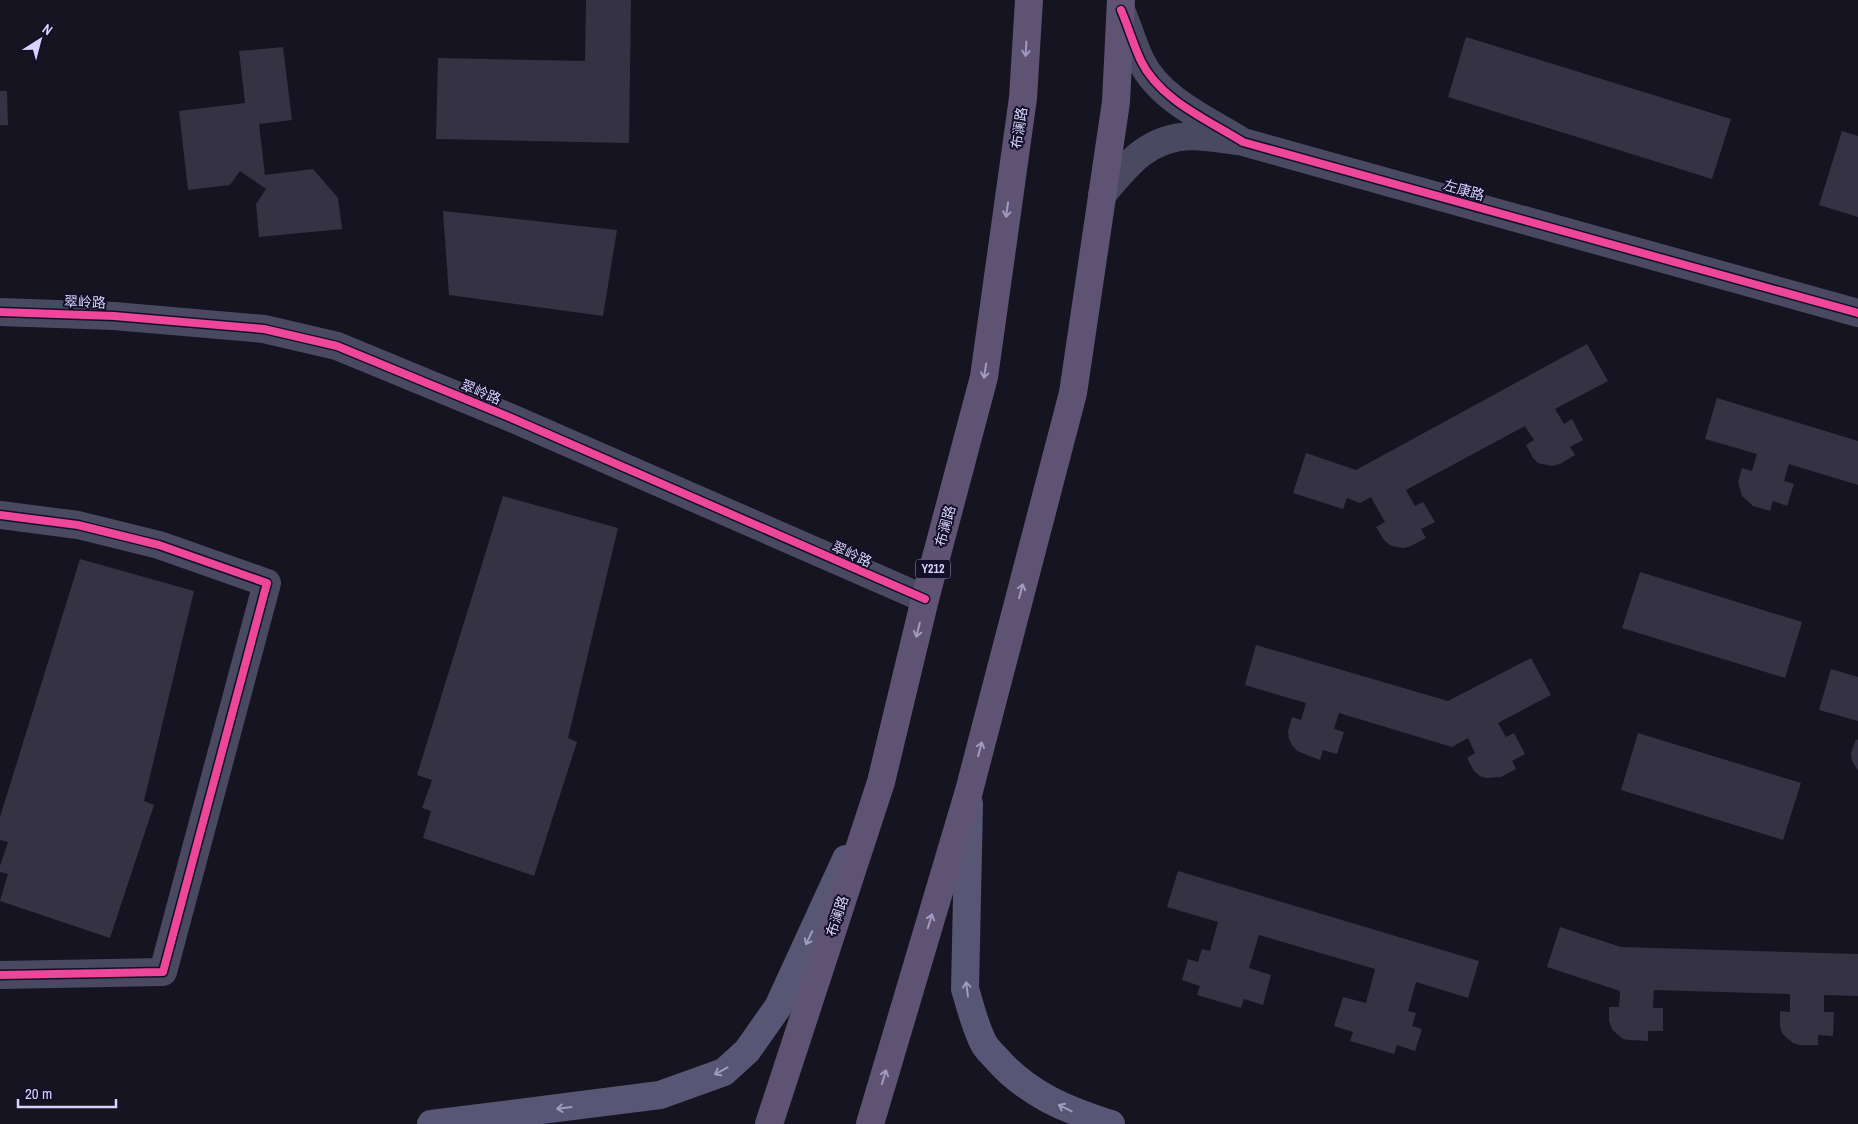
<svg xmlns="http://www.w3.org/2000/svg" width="1858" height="1124" font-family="'Archivo Narrow','Noto Sans SC',sans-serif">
  <rect width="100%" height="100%" fill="#161421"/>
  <path fill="#343243" d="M586,0H631L629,143L436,139L438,58L585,61Z
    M1466,37L1731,119L1712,179L1448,97Z
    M283,47L292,120L259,124L265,175L313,169L338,198L342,229L259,237L256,204L266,189L240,171L230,185L188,190L179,111L245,103L239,51Z
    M0,91H7L8,125H0Z
    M1842,131L1858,136V217L1819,205Z
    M443,211L617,230L603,316L449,295Z
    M1587,344L1608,381L1555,409L1564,424L1572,419L1583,440L1570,447L1575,455L1560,464L1552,466L1538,463L1533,458L1526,445L1534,440L1525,426L1406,490L1415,506L1423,502L1435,522L1421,529L1426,538L1411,546L1404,548L1396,547L1390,545L1384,540L1376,527L1385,522L1371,497L1360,503L1347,498L1343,509L1293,493L1306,453L1356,470Z
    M1717,398L1858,441V485L1789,464L1784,481L1794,484L1787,506L1773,501L1770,511L1753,506L1742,496L1738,482L1742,468L1752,471L1757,454L1705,439Z
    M503,496L618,528L568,738L577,742L534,876L423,838L431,811L422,808L432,780L417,775Z
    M80,559L194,591L144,801L154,805L110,938L0,901L8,874L0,872V866L8,842L0,840V817Z
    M1640,572L1802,622L1785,678L1622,628Z
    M1256,645L1448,701L1531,658L1551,695L1498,723L1506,737L1514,733L1525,754L1512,761L1516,769L1501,777L1486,778L1480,776L1474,771L1467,758L1475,753L1468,738L1452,747L1339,713L1334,729L1344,732L1337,754L1323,750L1320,760L1297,751L1292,745L1289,739L1288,731L1292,717L1301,720L1306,703L1245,685Z
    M1831,669L1858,677V721L1819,710Z
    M1638,733L1801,783L1783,840L1621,790Z
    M1856,739L1858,740V771L1852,761L1851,753Z
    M1178,871L1479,961L1468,998L1416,982L1408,1011L1416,1013L1412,1026L1422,1029L1415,1051L1397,1045L1394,1054L1350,1041L1353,1032L1334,1026L1343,997L1366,1003L1375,969L1259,935L1249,968L1271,975L1263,1005L1244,999L1241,1008L1197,995L1200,986L1182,980L1188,959L1198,962L1202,949L1210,951L1218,922L1167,907Z
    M1560,927L1621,947L1858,954V996L1824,995V1012H1834L1833,1036L1818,1035V1045H1800L1793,1043L1787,1038L1782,1033L1780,1026V1011L1790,1012V994L1654,990L1653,1008H1663V1031H1648V1041L1630,1040L1623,1039L1617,1034L1612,1029L1609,1021V1007H1619L1620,991L1547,967Z"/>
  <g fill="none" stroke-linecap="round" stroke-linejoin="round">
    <path stroke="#4a4962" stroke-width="28" d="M1121,10C1128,26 1133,44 1141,61C1160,100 1208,120 1243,142L1858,313
      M1102,195C1127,165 1147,138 1190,136C1205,136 1222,139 1237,141
      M0,312L114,316L264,329L337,346L509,417L925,599
      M0,515L78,525L159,545L267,583L163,972L0,975"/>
    <path stroke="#575674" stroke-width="28" d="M969,804L965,989C971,1008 975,1027 984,1044C987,1049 992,1054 996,1058C1027,1094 1067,1110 1111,1124
      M431,1124L660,1095L724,1072L747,1051L778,1007L846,859"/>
    <path stroke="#5e5373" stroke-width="28" d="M769,1124L881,782L925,599L984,377L1023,98L1029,0
      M870,1124L969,791L1073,393L1116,102L1121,0"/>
    <defs>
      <path id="cycleway" d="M1121,10C1128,26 1133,44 1141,61C1160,100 1208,120 1243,142L1858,313
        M0,312L114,316L264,329L337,346L509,417L925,599
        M0,515L78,525L159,545L267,583L163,972L0,975"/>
    </defs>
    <use href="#cycleway" stroke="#130f26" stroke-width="11"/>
    <use href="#cycleway" stroke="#ed469a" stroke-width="8"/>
  </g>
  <defs><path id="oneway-shaft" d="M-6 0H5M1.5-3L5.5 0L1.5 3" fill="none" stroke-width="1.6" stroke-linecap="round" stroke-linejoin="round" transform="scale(1.25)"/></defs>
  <g stroke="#a29ac0">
    <use href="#oneway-shaft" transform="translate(1026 49) rotate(93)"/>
    <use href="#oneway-shaft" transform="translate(1007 210) rotate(98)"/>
    <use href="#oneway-shaft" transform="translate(985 371) rotate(99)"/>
    <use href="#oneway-shaft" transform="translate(1021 591) rotate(-75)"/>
    <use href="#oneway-shaft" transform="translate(918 630) rotate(104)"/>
    <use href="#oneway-shaft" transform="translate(980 749) rotate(-75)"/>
    <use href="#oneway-shaft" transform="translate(930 921) rotate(-73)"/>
    <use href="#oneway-shaft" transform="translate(884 1077) rotate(-73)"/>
  </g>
  <g stroke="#9e9bc0">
    <use href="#oneway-shaft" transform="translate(809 938) rotate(115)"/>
    <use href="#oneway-shaft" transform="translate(967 989) rotate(-97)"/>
    <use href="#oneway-shaft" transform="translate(721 1071) rotate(151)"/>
    <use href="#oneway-shaft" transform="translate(564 1108) rotate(173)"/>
    <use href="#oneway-shaft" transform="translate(1065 1108) rotate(-153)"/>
  </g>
  <g text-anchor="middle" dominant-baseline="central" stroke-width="4" stroke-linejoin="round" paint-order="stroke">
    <rect fill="#130f26" stroke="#9e99be" stroke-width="1" x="915.5" y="559.5" width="35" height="19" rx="4"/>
    <g font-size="12" font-weight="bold" fill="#d9d4ff">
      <text x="933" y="569">Y212</text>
    </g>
    <g font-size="14" fill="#d9d4ff" stroke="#130f26">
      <text transform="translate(1019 128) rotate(-82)">布澜路</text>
      <text transform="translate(1464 190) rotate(16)">左康路</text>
      <text transform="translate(85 302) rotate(2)">翠岭路</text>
      <text transform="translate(481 392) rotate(22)">翠岭路</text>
      <text transform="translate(945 526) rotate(-75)">布澜路</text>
      <text transform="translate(852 554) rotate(24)">翠岭路</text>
      <text transform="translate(837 916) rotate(-72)">布澜路</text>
    </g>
  </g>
  <g transform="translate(40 40) rotate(36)" stroke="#130f26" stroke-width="4" paint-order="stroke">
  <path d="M0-4L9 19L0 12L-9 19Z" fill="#d9d4ff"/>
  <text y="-8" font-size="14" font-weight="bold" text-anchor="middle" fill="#d9d4ff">N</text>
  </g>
  <path d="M18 1099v8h98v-8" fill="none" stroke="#d9d4ff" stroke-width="2.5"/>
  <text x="25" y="1099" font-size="15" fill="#d9d4ff" stroke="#130f26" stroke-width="4" paint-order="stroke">20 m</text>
</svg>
